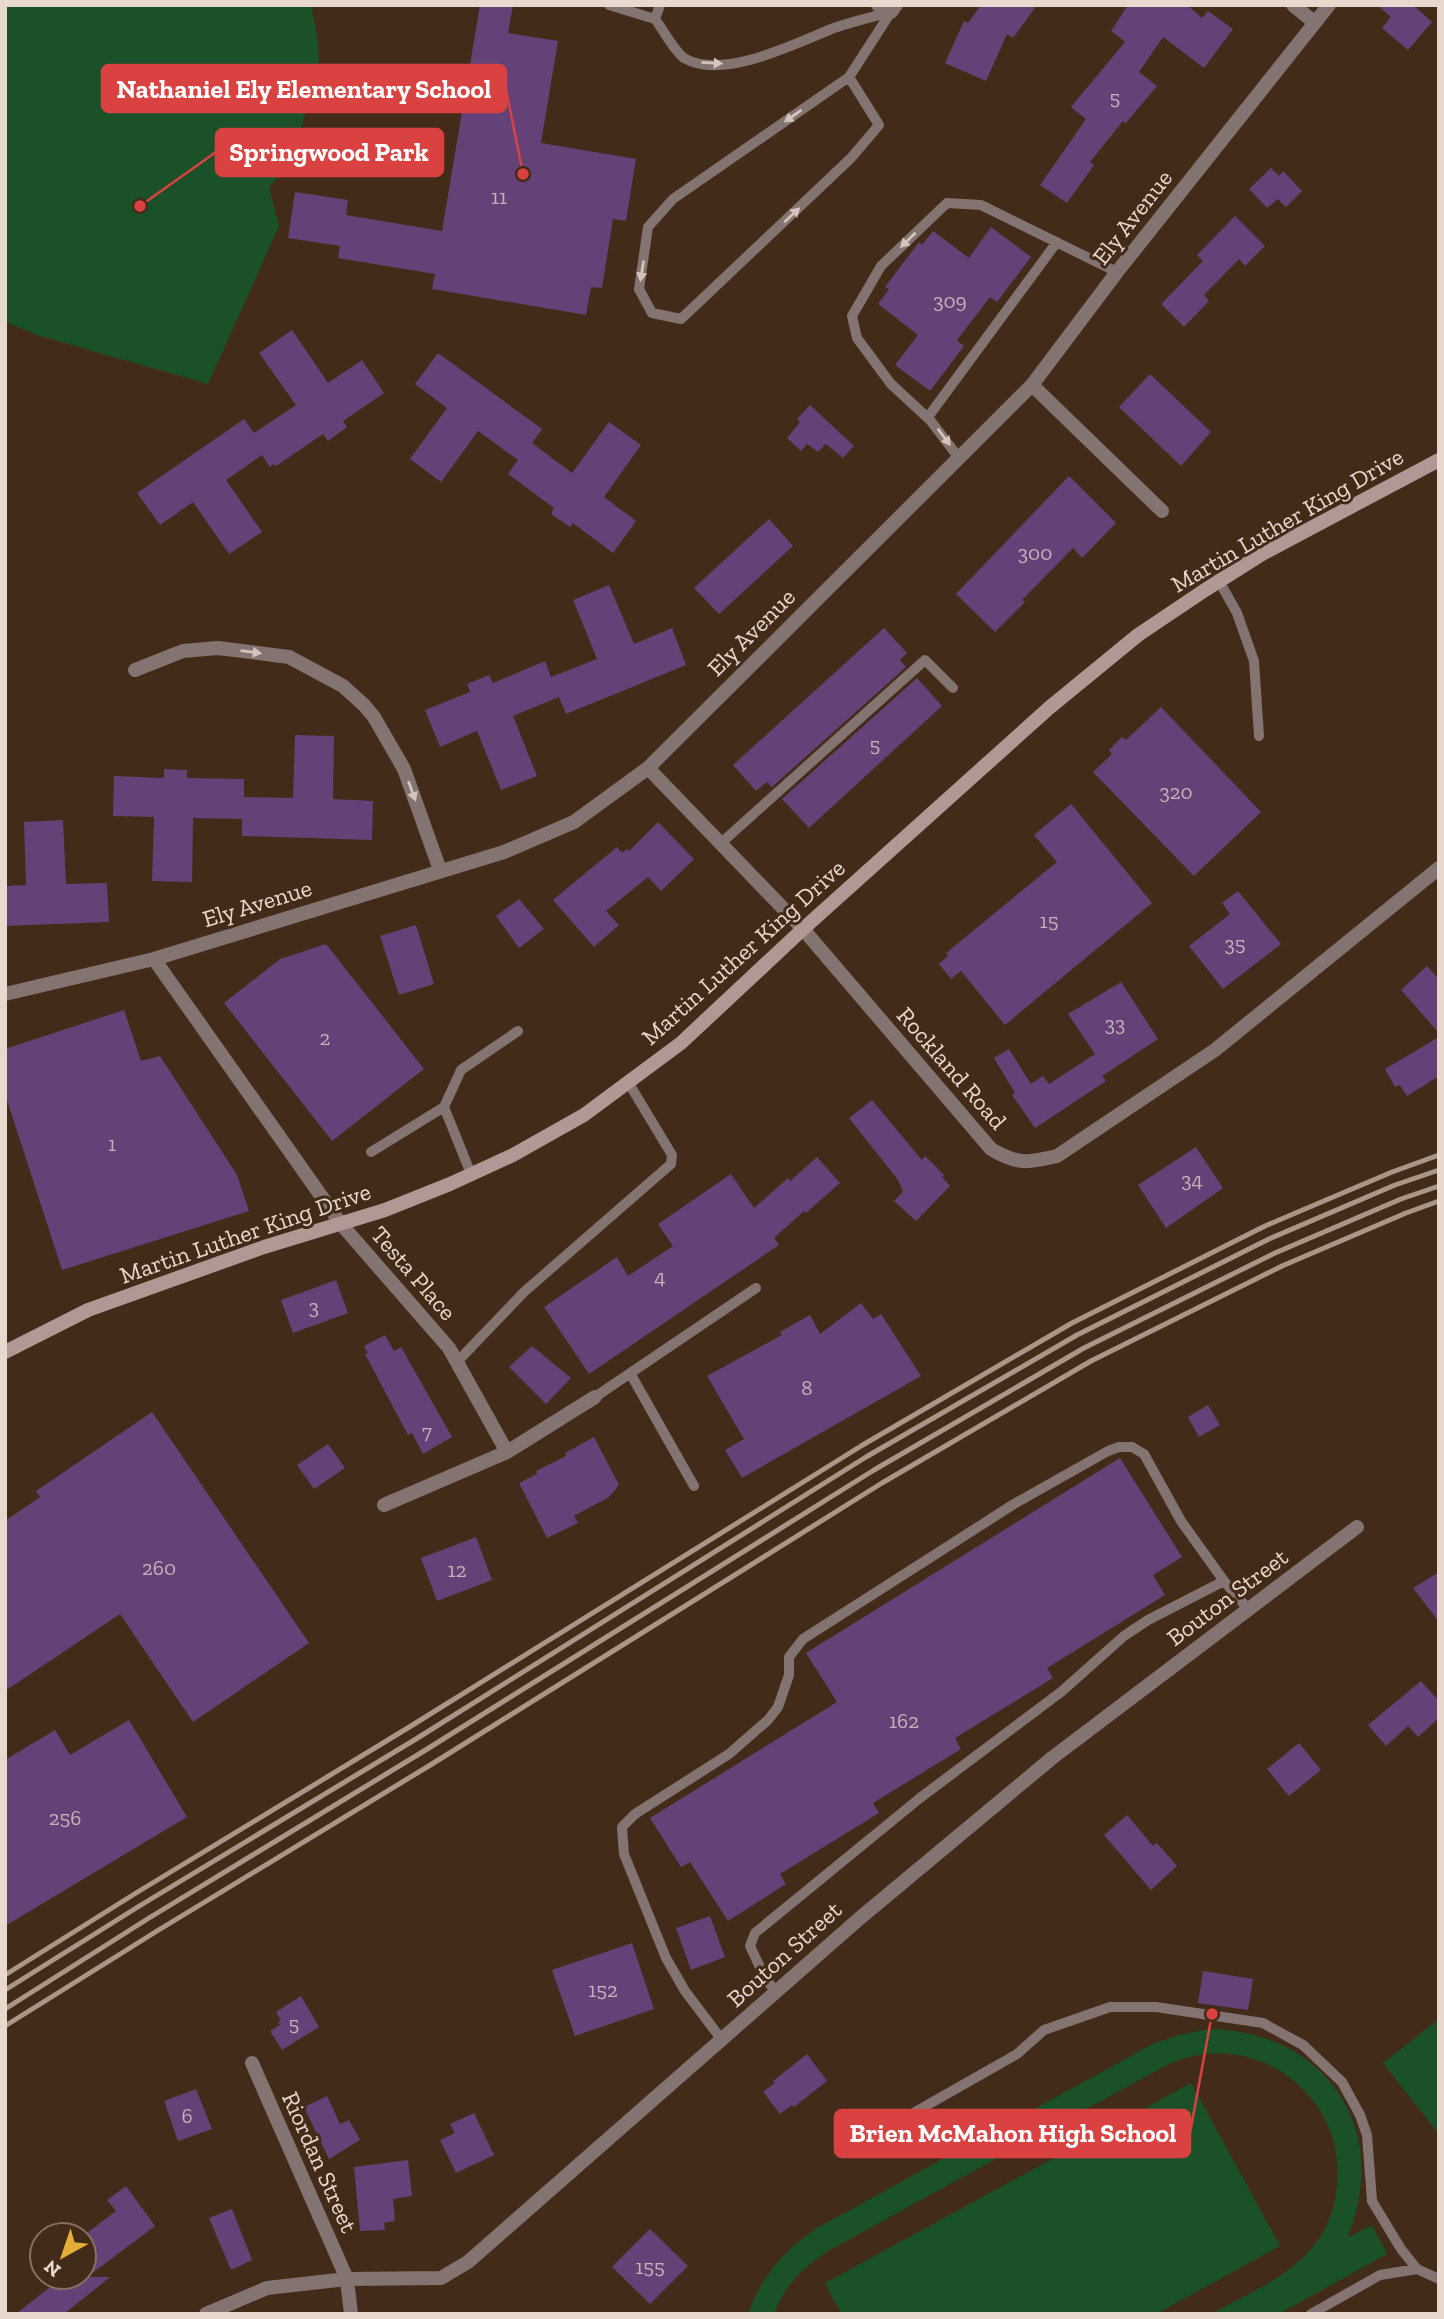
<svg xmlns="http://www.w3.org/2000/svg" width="1444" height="2319" font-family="'Zilla Slab',serif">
  <rect width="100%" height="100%" fill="#432b1a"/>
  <path fill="#1a5128" d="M5,5H311L317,34L319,60L317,85L304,117L295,160L269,187L279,226L208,384L40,336L5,322Z
    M1439,2019V2134L1383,2063Z
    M1214,2029C1328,2034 1392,2132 1347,2238L1372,2225L1387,2254L1279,2314H1211C1250,2292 1298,2274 1322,2234C1335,2212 1339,2186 1337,2162C1332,2094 1265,2043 1198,2055C1186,2057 1174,2062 1163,2067L828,2251C803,2267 784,2286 774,2314H748C762,2276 783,2251 817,2228L1149,2046C1171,2036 1191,2031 1214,2029Z
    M1191,2083L1280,2246L1156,2314H841L825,2283Z"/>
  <path fill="#644277" d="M480,5H513L508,33L558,41L541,143L636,159L626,221L613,219L602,288L591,287L586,315L432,289L435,274L338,258L340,246L288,238L295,192L348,200L346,215L442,231Z
    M981,5H1037L1013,38L1007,34L986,81L945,63L964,21L968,23Z
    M1128,5H1187L1202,18L1208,11L1233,29L1204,68L1163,37L1139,72L1157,86L1126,123L1123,121L1090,162L1094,165L1067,203L1040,185L1086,119L1071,107L1125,42L1111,31Z
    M1377,5H1413L1432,22L1408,50L1382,28L1391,17Z
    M1271,168L1279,176L1283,171L1302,191L1286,207L1278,199L1267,208L1249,189Z
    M1235,216L1265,246L1245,266L1239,259L1204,295L1209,301L1184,327L1161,304L1203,261L1197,255Z
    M991,227L1031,257L997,302L990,297L957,340L964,346L930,391L895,365L918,335L878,304L889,289L885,287L919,242L922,245L933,231L969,258Z
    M292,330L328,383L362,360L384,393L343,421L347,427L328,441L323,434L276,466L274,464L270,467L262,455L226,480L262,532L229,554L193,502L160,525L137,493L244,419L254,433L296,405L259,353Z
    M438,353L542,429L532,443L572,473L609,422L641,445L604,497L636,521L613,553L573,523L570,527L551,514L554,508L508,474L518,460L478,431L441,482L410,459L447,408L415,384Z
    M1150,374L1211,432L1181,466L1119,407Z
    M810,405L854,446L843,458L826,444L818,452L807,444L801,451L787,438L800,422L797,419Z
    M1069,476L1116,523L1082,558L1073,548L1022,600L1025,602L995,632L956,594Z
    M769,519L793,546L719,614L694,588Z
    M609,585L634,644L672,628L686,665L566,714L559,697L513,716L537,776L501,790L477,731L440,747L425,710L470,692L467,684L489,675L493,683L545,661L551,677L597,659L573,600Z
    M884,628L907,653L900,660L906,667L772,787L767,782L756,791L733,765Z
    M917,678L942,706L809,828L782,799Z
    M1161,707L1261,812L1194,876L1093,772L1112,754L1109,750L1122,737L1126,740Z
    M295,735L334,736L333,799L373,801L372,840L242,836V819L193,818L192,882L152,881L154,817L113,816L114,776L164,778V769L187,770V778L244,779V797L293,798Z
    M1071,804L1152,903L1005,1025L961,971L951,979L939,964L948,956L946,953L1057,862L1034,835Z
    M63,820L66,884L107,883L109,922L5,926V886L26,885L24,822Z
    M658,822L694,859L661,891L648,877L606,911L619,925L594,947L553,900L617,847L622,853L627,849L629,851Z
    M1238,891L1281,944L1223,989L1189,946L1230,914L1222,903Z
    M519,899L544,929L519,948L496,916Z
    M416,925L434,984L399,995L380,936Z
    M326,944L424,1069L332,1141L224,1003L280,959Z
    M1427,966L1439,979V1033L1401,990Z
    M1121,982L1158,1039L1102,1076L1106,1081L1035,1128L1012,1095L1015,1093L994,1058L1009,1049L1031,1084L1043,1076L1049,1084L1095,1054L1068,1014Z
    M124,1010L141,1061L160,1056L237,1175L249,1211L62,1270L5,1094V1049Z
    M1439,1037V1076L1407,1096L1400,1085L1395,1087L1385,1069Z
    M872,1100L922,1160L925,1156L944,1175L942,1177L950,1186L916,1221L894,1201L903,1192L898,1180L849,1118Z
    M1196,1147L1223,1188L1166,1228L1138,1185Z
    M817,1157L840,1183L806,1213L804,1211L774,1238L779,1245L589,1374L544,1307L617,1257L628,1276L673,1246L658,1224L731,1174L754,1208L788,1178L790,1181Z
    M336,1280L348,1313L293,1333L281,1300Z
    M861,1303L873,1319L881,1314L921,1376L742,1478L725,1450L744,1439L707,1376L782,1335L780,1332L810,1315L820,1334Z
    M385,1335L394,1351L401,1347L452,1437L423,1454L412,1433L408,1435L365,1354L368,1353L364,1346Z
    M532,1346L571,1378L546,1404L509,1367Z
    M1208,1405L1220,1425L1199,1437L1188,1417Z
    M152,1412L309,1643L193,1722L120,1614L5,1691V1521L40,1497L36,1491Z
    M594,1437L619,1485L609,1497L574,1516L578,1523L547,1538L519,1483L537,1474L536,1471L566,1456L565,1453Z
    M328,1444L345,1468L314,1489L297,1465Z
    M1120,1458L1182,1557L1153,1575L1165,1595L1047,1668L1053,1678L955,1738L961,1749L873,1803L879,1813L780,1874L786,1884L728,1921L690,1862L681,1867L650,1818L837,1702L806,1653Z
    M476,1537L492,1580L437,1601L421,1558Z
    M1439,1572V1622L1413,1588Z
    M1421,1681L1439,1701V1718L1418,1737L1408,1726L1386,1746L1368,1725Z
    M129,1720L187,1817L5,1926V1760L55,1730L70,1755Z
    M1299,1743L1321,1770L1289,1796L1267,1769Z
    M1127,1815L1153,1846L1157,1843L1177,1866L1151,1890L1104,1835Z
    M710,1916L725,1957L691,1970L676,1928Z
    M632,1943L654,2009L575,2036L552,1970Z
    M1203,1971L1253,1979L1248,2010L1198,2003Z
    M301,1996L319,2027L282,2050L270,2031L280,2025L278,2022L281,2020L276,2012Z
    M807,2054L827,2081L794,2107L792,2105L780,2114L763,2092L775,2083L773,2081Z
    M196,2089L212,2129L178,2141L164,2101Z
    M327,2096L340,2124L349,2120L360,2140L329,2159L304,2107Z
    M474,2113L494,2155L456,2173L440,2140L455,2133L450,2124Z
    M408,2160L412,2196L393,2199L395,2221L384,2223L385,2230L360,2231L354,2167Z
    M126,2186L155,2226L87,2277H110L64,2314H16L63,2277H84V2235L116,2211L107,2200Z
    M232,2209L252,2260L231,2270L209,2218Z
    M650,2229L688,2266L650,2304L612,2267Z"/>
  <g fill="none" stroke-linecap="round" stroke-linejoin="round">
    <path stroke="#837371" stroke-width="10" d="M609,5L655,19
      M660,5L655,19C662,28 675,52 684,58C723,81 796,43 834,28C852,22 872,17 891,12
      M849,77L879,125L851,158L681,319L652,313L639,289L648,227L673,199L849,77L891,12
      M928,417L1057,242
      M959,458L930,420L891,384L857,338L852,316L881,266L947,203L981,205L1117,272
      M1219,581L1237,613L1254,661L1259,736
      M720,844L925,660L953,688
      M371,1152L444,1107
      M471,1174L444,1107L461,1070L518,1031
      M457,1362L524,1292L671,1164L672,1155L628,1082
      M630,1373L694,1486
      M595,1397L756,1288
      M776,1992L765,1978L750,1946L755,1933L920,1798L1061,1692L1124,1636L1148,1620L1224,1581
      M722,2040L685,1991L666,1958L624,1854L622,1827L635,1814L729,1754L768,1720L778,1707L789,1675V1657L803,1639L1014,1504L1108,1451L1119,1447H1132L1144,1454L1181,1521L1224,1581L1248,1609
      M897,2143L908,2116L1017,2054L1044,2030L1110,2007H1156L1263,2023L1303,2045L1342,2082L1360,2115L1367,2135L1372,2201L1401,2249L1417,2269
      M1311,2314L1380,2275L1417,2269L1439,2279"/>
    <path stroke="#837371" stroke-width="14" d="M878,5L891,12L896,5
      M1293,5L1314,22
      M1032,385L1162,511
      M135,670L183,651L218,648L289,657L343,686L364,705L374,717L404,769L440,870
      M648,768L803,929L991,1149C1018,1165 1028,1163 1057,1156L1215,1050L1439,868
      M154,959L341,1224L449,1348L507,1452
      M5,994L154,959L504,852L574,822L648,768L1032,385L1117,272L1329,5
      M384,1505L507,1452L595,1397
      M252,2063L347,2279L351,2314
      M206,2314L267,2288L347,2279L441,2278L468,2262L860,1918L1052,1758L1357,1527"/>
    <path stroke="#b19894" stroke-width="14" d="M5,1352L88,1310L264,1247L385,1210L450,1184L513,1155L584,1115L681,1043L803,929L1049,708L1138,635L1205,590L1262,554L1439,460"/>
    <path stroke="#a99689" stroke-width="5" d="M5,1975L136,1893L411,1726L861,1446L1072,1323L1265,1226L1392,1172L1439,1155
      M5,1990L141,1905L416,1739L866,1457L1077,1335L1269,1239L1395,1185L1439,1170
      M5,2009L149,1918L424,1751L874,1470L1084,1348L1275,1253L1401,1199L1439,1186
      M5,2026L157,1931L432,1764L882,1483L1091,1361L1282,1266L1406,1213L1439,1201"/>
  </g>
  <defs><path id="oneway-solid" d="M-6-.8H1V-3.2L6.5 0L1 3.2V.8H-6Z" transform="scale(1.75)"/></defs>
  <g fill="#d4c4bb">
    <use href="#oneway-solid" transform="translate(712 63) rotate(3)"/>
    <use href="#oneway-solid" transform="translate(793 116) rotate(145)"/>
    <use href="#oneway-solid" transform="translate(792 215) rotate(-43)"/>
    <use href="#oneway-solid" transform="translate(908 240) rotate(136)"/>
    <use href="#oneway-solid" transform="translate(642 271) rotate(99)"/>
    <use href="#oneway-solid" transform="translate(944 437) rotate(53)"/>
    <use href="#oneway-solid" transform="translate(251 652) rotate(7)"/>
    <use href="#oneway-solid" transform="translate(412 791) rotate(70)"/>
  </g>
  <g text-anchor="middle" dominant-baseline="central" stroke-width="6" stroke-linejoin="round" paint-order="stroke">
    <g font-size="21" fill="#c7b2b8">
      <text x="1115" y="97">5</text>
      <text x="499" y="196">11</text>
      <text x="950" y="300">309</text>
      <text x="1035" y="552">300</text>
      <text x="875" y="744">5</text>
      <text x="1176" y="791">320</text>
      <text x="1049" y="920">15</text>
      <text x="1235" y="943">35</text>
      <text x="1115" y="1023">33</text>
      <text x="325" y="1037">2</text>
      <text x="112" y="1143">1</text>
      <text x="1192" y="1179">34</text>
      <text x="660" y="1276">4</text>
      <text x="314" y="1306">3</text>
      <text x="807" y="1387">8</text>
      <text x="427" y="1431">7</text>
      <text x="159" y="1567">260</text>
      <text x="457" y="1569">12</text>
      <text x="904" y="1720">162</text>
      <text x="65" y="1817">256</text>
      <text x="603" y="1989">152</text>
      <text x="294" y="2023">5</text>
      <text x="187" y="2115">6</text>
      <text x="650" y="2266">155</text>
    </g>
    <g font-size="24" fill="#e8d8ce" stroke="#432b1a">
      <text transform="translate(1132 217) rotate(-52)">Ely Avenue</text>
      <text transform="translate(1287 520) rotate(-30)">Martin Luther King Drive</text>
      <text transform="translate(751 632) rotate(-45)">Ely Avenue</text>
      <text transform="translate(257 903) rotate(-17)">Ely Avenue</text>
      <text transform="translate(743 952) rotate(-42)">Martin Luther King Drive</text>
      <text transform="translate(952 1068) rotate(49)">Rockland Road</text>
      <text transform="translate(245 1233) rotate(-19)">Martin Luther King Drive</text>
      <text transform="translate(414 1273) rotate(49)">Testa Place</text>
      <text transform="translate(1227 1597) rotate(-37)">Bouton Street</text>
      <text transform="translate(784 1954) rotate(-42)">Bouton Street</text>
      <text transform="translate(320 2162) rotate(66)">Riordan Street</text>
    </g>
  </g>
  <path fill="none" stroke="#d94241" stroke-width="2.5" d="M523 174L506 89M140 206L216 152M1212 2014L1190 2133"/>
  <g fill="#d94241" stroke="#432b1a" stroke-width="2.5">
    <circle cx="523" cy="174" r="7"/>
    <circle cx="140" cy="206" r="7"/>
    <circle cx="1212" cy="2014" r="7"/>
  </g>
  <g fill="#d94241" stroke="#d94241" stroke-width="2.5">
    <rect x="102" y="65" width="404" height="47" rx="7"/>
    <rect x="216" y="129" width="227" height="47" rx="7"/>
    <rect x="835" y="2110" width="355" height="47" rx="7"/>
  </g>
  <g font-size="26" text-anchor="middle" font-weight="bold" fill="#fff">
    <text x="304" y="98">Nathaniel Ely Elementary School</text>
    <text x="329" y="161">Springwood Park</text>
    <text x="1013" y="2142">Brien McMahon High School</text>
  </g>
  <rect width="1444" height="2319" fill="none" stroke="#e8d8ce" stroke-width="14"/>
  <g transform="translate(63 2256) rotate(220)"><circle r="33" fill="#432b1a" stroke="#857062" stroke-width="2"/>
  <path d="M0-5L12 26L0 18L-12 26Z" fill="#e5ad35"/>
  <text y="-10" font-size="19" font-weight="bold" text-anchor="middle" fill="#e8d8ce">N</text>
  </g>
</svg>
